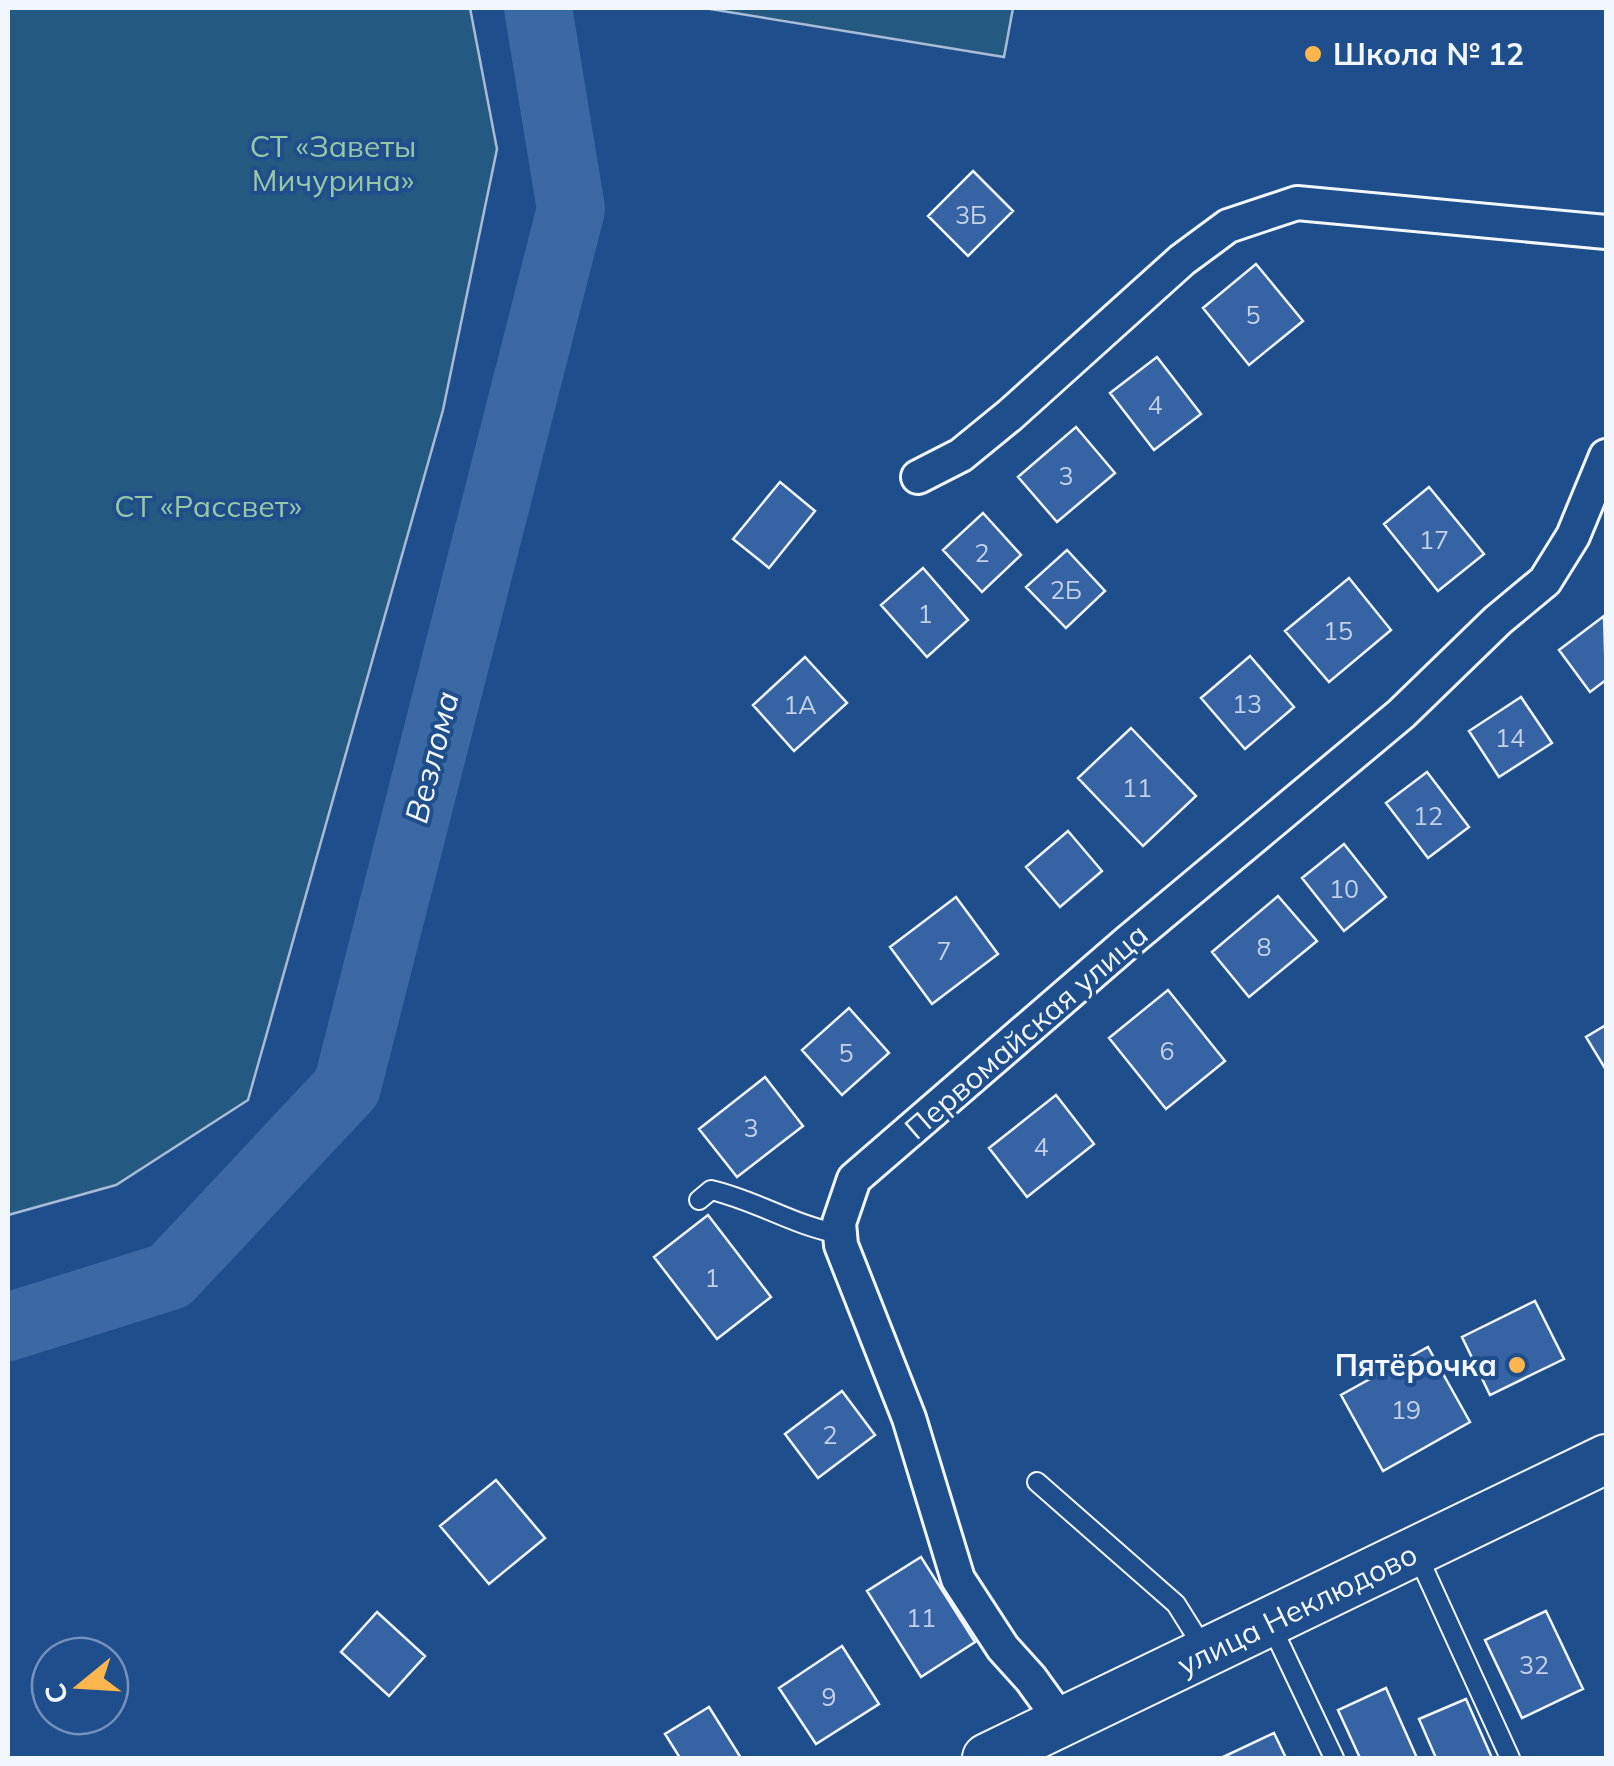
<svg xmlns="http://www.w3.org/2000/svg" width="1614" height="1766" viewBox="0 0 1614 1766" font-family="Mulish,sans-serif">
<rect width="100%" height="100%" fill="#1f4e8c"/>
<path fill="#245a82" stroke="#a8bbd7" stroke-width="2.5" d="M8,8H470L497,149L443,410L248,1100L116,1185L8,1215Z
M704,8H1013L1004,57Z"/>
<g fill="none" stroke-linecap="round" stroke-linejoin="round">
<path stroke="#3b69a3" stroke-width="68" d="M8,1327L170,1276L347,1087L571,209L538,8"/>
</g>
<path fill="#3563a3" stroke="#f2f6ff" stroke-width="2.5" d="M973,171L1013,211L968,256L928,216Z
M1256,264L1303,321L1249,365L1203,308Z
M1157,357L1201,414L1154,450L1110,393Z
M1076,427L1115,473L1057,522L1018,477Z
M780,482L815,511L769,568L733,539Z
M1429,487L1484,554L1438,591L1384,524Z
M983,513L1021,555L982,592L943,550Z
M1067,550L1105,591L1066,628L1026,587Z
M923,568L968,620L927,657L881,605Z
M1349,578L1391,630L1329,682L1285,631Z
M1604,616L1606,680L1590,692L1559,650Z
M1250,656L1294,707L1245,749L1201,698Z
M805,657L847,703L794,751L753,705Z
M1521,697L1552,743L1499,777L1469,731Z
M1131,728L1196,796L1143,846L1078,778Z
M1427,772L1469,827L1428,858L1386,803Z
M1068,831L1102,871L1060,907L1026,867Z
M1344,844L1386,897L1344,931L1302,878Z
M1278,896L1317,941L1249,997L1212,952Z
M956,897L998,954L932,1004L890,947Z
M1168,990L1225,1061L1166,1109L1109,1038Z
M849,1008L889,1053L842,1095L802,1050Z
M1606,1025V1070L1586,1037Z
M765,1077L803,1126L737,1177L699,1129Z
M1056,1095L1094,1144L1027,1197L989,1148Z
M708,1215L771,1297L717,1339L654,1257Z
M1535,1301L1564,1359L1490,1395L1462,1337Z
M1428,1347L1470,1422L1383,1471L1341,1395Z
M842,1391L875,1435L818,1478L785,1434Z
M496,1480L545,1538L489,1584L440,1526Z
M921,1557L975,1642L921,1677L867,1591Z
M1546,1611L1583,1689L1522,1718L1485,1640Z
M377,1612L425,1656L389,1696L341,1652Z
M842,1646L879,1704L816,1744L779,1688Z
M1386,1688L1417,1758H1360L1338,1710Z
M1466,1699L1492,1758H1436L1419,1719Z
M709,1707L741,1758H680L665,1734Z
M1274,1733L1286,1758H1221Z"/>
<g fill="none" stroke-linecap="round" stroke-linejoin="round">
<defs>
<path id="lane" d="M699,1200L711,1190C758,1201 792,1225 840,1234
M1037,1482L1176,1604L1206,1652
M1417,1554L1510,1758
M1270,1623L1334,1758"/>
<path id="street" d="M918,477L961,455L1010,415L1182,260L1228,226L1297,203L1606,232
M1062,1722L1031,1679L1003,1648L958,1579L909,1418L841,1245L839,1223L854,1179L1129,941L1401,714L1498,620L1545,581L1573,536L1606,456"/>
<path id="secondary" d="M987,1758L1606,1459"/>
</defs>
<use href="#lane" stroke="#f2f6ff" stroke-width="22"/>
<use href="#street" stroke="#f2f6ff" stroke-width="38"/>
<use href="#secondary" stroke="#f2f6ff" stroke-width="52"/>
<use href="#lane" stroke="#1f4e8c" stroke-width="18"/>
<use href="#street" stroke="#1f4e8c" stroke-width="32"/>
<use href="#secondary" stroke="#1f4e8c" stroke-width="48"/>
</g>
<g fill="#ffb74d" stroke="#1f4e8c" stroke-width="4">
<circle cx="1313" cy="54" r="10"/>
<circle cx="1517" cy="1365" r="10"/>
</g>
<g text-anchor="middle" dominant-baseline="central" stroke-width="8" stroke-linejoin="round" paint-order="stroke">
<g font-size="25" fill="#c3d1e8">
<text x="971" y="214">3Б</text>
<text x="1253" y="314">5</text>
<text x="1155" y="404">4</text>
<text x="1066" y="475">3</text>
<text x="1434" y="539">17</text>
<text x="982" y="552">2</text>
<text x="1066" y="589">2Б</text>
<text x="925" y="613">1</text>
<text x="1338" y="630">15</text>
<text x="1247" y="703">13</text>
<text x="800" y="704">1А</text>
<text x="1510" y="737">14</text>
<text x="1137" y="787">11</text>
<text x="1428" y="815">12</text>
<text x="1344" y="888">10</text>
<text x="1264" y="946">8</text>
<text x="944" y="950">7</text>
<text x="1167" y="1050">6</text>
<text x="846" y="1052">5</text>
<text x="751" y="1127">3</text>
<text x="1041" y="1146">4</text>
<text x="712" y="1277">1</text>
<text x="1406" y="1409">19</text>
<text x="830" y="1434">2</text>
<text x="921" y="1617">11</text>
<text x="1534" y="1664">32</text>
<text x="829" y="1696">9</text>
</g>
<g font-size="30" font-weight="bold" fill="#f2f6ff" stroke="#1f4e8c" text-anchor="start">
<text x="1333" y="54">Школа № 12</text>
<text x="1497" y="1365" text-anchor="end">Пятёрочка</text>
</g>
<g font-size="30" fill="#97c8a6" stroke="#1f4e8c">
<text x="333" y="146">СТ «Заветы<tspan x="333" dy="34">Мичурина»</tspan></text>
<text x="208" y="506">СТ «Рассвет»</text>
</g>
<g font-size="30" fill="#f2f6ff" stroke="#1f4e8c">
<text transform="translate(1026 1031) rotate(-41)">Первомайская улица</text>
<text transform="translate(1297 1609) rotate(-26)">улица Неклюдово</text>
</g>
<g font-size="32" font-style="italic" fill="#f2f6ff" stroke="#1f4e8c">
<text transform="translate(431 757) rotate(-76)">Везлома</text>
</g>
</g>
<rect width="1614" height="1766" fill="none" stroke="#f2f6ff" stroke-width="20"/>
<g transform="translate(80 1686) rotate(252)"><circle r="48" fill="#1f4e8c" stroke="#7391ba" stroke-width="2.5"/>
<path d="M0-8L18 38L0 25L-18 38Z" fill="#ffb74d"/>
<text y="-15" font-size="28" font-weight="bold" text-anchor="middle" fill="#f2f6ff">С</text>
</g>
</svg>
